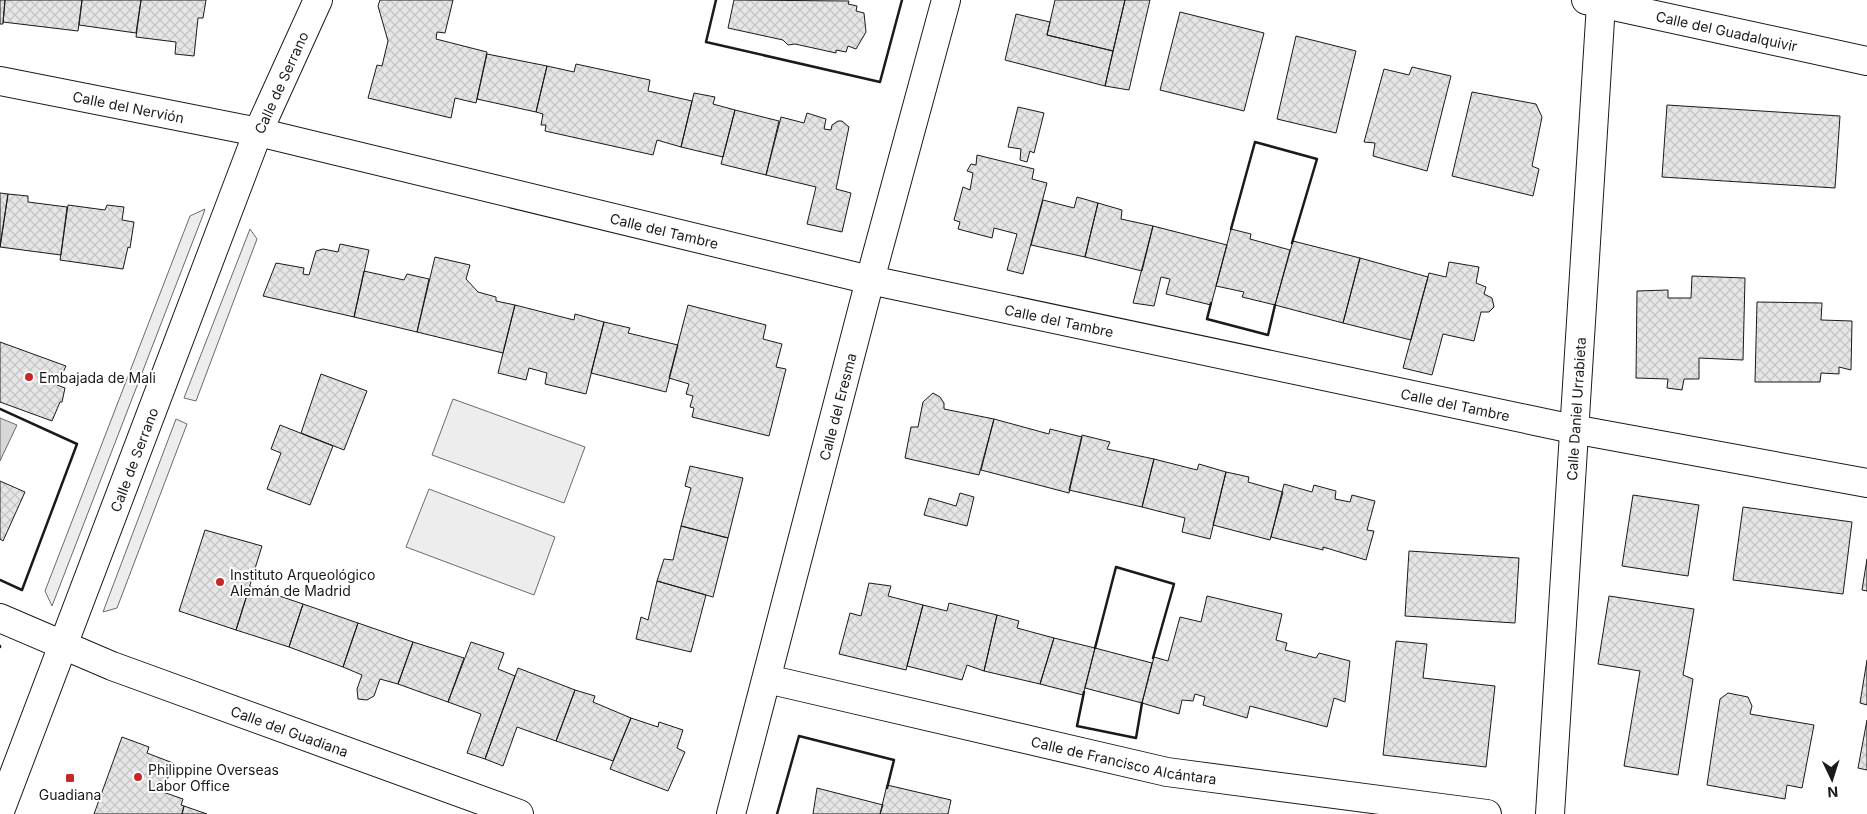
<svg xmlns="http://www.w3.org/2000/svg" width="1867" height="814" viewBox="0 0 1867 814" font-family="Inter,sans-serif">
<defs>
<pattern id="building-cross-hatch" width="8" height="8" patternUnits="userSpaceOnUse" patternTransform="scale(1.25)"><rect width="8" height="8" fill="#e6e6e6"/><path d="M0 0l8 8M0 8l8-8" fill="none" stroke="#c5c5c5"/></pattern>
</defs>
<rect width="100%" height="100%" fill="#fff"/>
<path fill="#ededed" stroke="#6a6a6a" d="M205,209L203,215L52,606L45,591L190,216Z
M250,229L257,239L196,401L184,398Z
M453,399L585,447L564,503L432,455Z
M176,419L187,424L117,608L103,612Z
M429,489L555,537L534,595L406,547Z"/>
<path fill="#d7d7d7" stroke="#6a6a6a" d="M0,418L17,425L0,461Z"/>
<path fill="url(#building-cross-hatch)" stroke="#1a1a1a" d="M0,0H5L3,24H0Z
M5,0H82L78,31L3,22Z
M82,0H141L136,33L79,25Z
M141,0H206L203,18H198L194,56L175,54L176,42L136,37Z
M380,0H453L445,33L437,32L436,39L487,52L476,103L455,98L451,118L368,98L377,65L382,66L388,41L378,6Z
M734,0L849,1L848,4L857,6L856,11L864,13L866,32L856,49L848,46L846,52L836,50V53L795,44L788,45L783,40L728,28Z
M1055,0H1125L1113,51L1047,35Z
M1125,0H1150L1129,90L1105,86Z
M1180,12L1264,33L1244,111L1160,90Z
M1016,14L1050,22L1047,35L1113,51L1105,86L1005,60Z
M1296,36L1356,51L1336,133L1277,119Z
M487,54L547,66L536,112L477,99Z
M576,64L650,80L648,91L692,101L681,147L657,140L653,155L545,131L546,125H541L543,114L536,112L547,66L574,72Z
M1412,67L1451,76L1427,171L1373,156L1375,143L1364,142L1384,69L1409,75Z
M1472,92L1536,104L1542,117L1532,166L1539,169L1533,196L1452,176Z
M694,93L715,97L713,104L735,110L723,157L681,147Z
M1667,105L1840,116L1835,188L1662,177Z
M1018,107L1044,113L1034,153L1030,151L1027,162L1020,160L1021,149L1008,147Z
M735,110L779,121L766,175L721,164Z
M807,113L826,119L824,129L831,130L832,125L838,121H842L849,127L836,189L851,193L842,232L807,224L816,187L766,175L781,117L804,123Z
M977,155L1034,169L1032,179L1047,183L1023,274L1007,270L1017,234L994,228L992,238L958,229L960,222L954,220L963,187L970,190L973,173L967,171L971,164L976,165Z
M0,193L8,194L0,247Z
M8,194L28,196V202L67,207L61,255L0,247Z
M1077,197L1098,203L1085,257L1031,245L1043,200L1074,208Z
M1098,203L1122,210L1121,219L1153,226L1142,271L1085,257Z
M68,205L105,210L107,205L124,207L122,220L134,222L130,248L128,247L123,269L60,260Z
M1153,226L1227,245L1211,305L1166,294L1170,279L1161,277L1154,306L1133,303Z
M1231,229L1251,234L1250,239L1290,250L1275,305L1242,297L1244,292L1216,286Z
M1293,241L1360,258L1343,323L1275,305Z
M340,244L369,250L354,317L263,296L276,263L304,268L303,274L309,275L316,251L323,249L338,252Z
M435,257L470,265L466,279L478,292L496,297V301L515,305L503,353L417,332Z
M1360,258L1428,277L1411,340L1343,323Z
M1449,262L1479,267L1476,283L1486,287L1484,294L1492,298L1494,307L1489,312H1481L1474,341L1443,334L1432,375L1403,368L1429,273L1446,277Z
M364,271L404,280L407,274L429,279L417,332L354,317Z
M1692,276L1745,278L1743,360L1699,358V379H1684L1682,390L1667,388L1668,379L1636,378L1637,291L1668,290V298H1691Z
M1757,302L1822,303L1821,320L1852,321L1851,370L1839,367V374L1821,373L1820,382H1755Z
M515,305L574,320L575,314L604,322L586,394L545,384L547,373L529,368L526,380L498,373Z
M688,305L766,325L763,339L782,344L776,367L786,369L769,436L692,417L694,408L690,407L693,396L686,394L689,384L669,378Z
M604,322L630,328L628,333L678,345L666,392L591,373Z
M0,342L66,366L57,385L65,388L62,402H60L52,421L0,402Z
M321,374L367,391L344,450L301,433Z
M933,393L940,397L944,403V409L994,419L979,475L905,458L911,427H918L923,402Z
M994,419L1049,434L1050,429L1082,437L1069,493L981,470Z
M280,425L333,446L310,505L267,489L281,453L271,449Z
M1082,435L1110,442L1107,449L1154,459L1142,507L1069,490Z
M1154,459L1197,470L1199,464L1226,472L1210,539L1182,532L1185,518L1142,507Z
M690,466L743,478L728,538L681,526L691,488L685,486Z
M1226,472L1249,477L1248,482L1283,492L1270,540L1213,525Z
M0,481L25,492L3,541L0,539Z
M1284,484L1312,492L1314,485L1336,491L1335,499L1350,502L1352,495L1375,501L1367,530L1374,531L1366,560L1323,547V550L1271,537Z
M960,493L974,497L967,526L924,515L929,498L956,506Z
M1633,495L1699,505L1688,576L1622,566Z
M1743,507L1852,522L1843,594L1733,580Z
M681,526L728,538L713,597L657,581L664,559L673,560Z
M205,530L262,546L236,630L179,611Z
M1409,551L1519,558L1515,623L1405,616Z
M1867,559V591L1862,590Z
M657,581L706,595L691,652L636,639L641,617L648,620Z
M869,583L891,586L888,596L923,605L906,670L839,654L850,613L861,616Z
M250,586L303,604L289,647L236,630Z
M1207,596L1282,614L1276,640L1287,643L1285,650L1316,658L1319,653L1350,661L1345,702L1334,698L1327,727L1250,706L1247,718L1203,705L1205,697L1195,694L1193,701L1182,700L1179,714L1142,703L1154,657L1168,661L1180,617L1201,622Z
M1609,596L1694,609L1683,675L1693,679L1678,775L1624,766L1640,671L1598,664Z
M949,603L997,615L984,671L967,665L962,680L907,666L923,605L947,611Z
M303,604L358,623L343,667L289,647Z
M997,615L1019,621L1017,628L1054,638L1040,684L984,671Z
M358,623L413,642L398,684L380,679L374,696L367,700L358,699L357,689L362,675L343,667Z
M1054,638L1095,648L1083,695L1040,684Z
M1396,641L1427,644L1423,678L1495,686L1486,767L1383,755Z
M413,642L464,658L448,702L398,684Z
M471,642L504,653L498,669L515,676L485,759L467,753L481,714L448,702Z
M1095,648L1152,663L1142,703L1085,688Z
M1867,660V705L1860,703Z
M518,668L575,690L556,741L517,727L503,766L485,759Z
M575,690L595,696L593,702L631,718L613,761L556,741Z
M1728,693L1748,697L1752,706L1750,714L1814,725L1802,788L1787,785L1785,799L1707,785L1720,699Z
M631,718L658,727L659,722L683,730L677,748L685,752L668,791L610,769Z
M1867,720V770L1858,768Z
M122,737L149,747L147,753L173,763L163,792L183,799L181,805L184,806L182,814H94Z
M887,785L951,800L948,814H880Z
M817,788L883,805L880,814H813Z
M184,806L207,814H182Z"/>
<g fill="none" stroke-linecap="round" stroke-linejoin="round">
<defs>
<g id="minor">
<path id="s1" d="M1586,0L1867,61"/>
<path id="s2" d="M0,81L258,132L870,280L1573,429L1867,483"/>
<path id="s3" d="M0,618L112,666L519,814"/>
<path id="s4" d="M767,679L1167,772L1487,814"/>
<path id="s5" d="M731,814L870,280L946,0"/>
<path id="s6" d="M1550,814L1601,4"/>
</g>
<g id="tertiary">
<path id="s7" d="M0,811L258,132L318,0"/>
</g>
</defs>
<use href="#minor" stroke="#1a1a1a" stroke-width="30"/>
<use href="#tertiary" stroke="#1a1a1a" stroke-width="30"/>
<use href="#minor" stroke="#fff" stroke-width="28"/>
<use href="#tertiary" stroke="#fff" stroke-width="28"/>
<path stroke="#1a1a1a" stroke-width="2.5" d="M716,0L706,42L880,82L902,0
M1231,229L1255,142L1317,159L1292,243
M1211,303L1207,319L1268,335L1275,305
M0,409L77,444L22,590L0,580
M0,646V647
M1095,648L1116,567L1174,584L1153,658
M1084,692L1077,726L1136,738L1142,703
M777,814L799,736L894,760L887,788"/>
</g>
<g fill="#c62828" stroke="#fff" stroke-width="2">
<circle cx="29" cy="377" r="5"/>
<circle cx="220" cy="582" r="5"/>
<circle cx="138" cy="777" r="5"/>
<rect x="65" y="773" width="10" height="10" rx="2.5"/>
</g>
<g text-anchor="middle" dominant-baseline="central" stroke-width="4" stroke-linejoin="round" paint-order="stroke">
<g font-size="14" fill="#1a1a1a" stroke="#fff">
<text stroke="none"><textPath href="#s1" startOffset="144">Calle del Guadalquivir</textPath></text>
<text stroke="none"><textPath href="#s7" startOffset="781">Calle de Serrano</textPath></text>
<text stroke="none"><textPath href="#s2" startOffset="131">Calle del Nervión</textPath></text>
<text stroke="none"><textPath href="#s2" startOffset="681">Calle del Tambre</textPath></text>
<text stroke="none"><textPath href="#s2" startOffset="1086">Calle del Tambre</textPath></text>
<text stroke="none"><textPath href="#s2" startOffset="1491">Calle del Tambre</textPath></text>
<text stroke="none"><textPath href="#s5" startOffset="421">Calle del Eresma</textPath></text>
<text stroke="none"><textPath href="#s6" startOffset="406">Calle Daniel Urrabieta</textPath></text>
<text stroke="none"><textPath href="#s7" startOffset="376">Calle de Serrano</textPath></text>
<text stroke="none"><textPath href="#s3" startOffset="311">Calle del Guadiana</textPath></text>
<text stroke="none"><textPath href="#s4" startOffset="366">Calle de Francisco Alcántara</textPath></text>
</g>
<g font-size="14" fill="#1a1a1a" stroke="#fff" text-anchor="start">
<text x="39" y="377">Embajada de Mali</text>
<text x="230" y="574">Instituto Arqueológico<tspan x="230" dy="16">Alemán de Madrid</tspan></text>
<text x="148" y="769">Philippine Overseas<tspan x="148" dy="16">Labor Office</tspan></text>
<text x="70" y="794" text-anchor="middle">Guadiana</text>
</g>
</g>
<g transform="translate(1832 779) rotate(176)" stroke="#ffffff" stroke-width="4" paint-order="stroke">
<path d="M0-4L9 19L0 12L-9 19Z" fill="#1a1a1a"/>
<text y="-8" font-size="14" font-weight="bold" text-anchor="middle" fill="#1a1a1a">N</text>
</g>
</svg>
